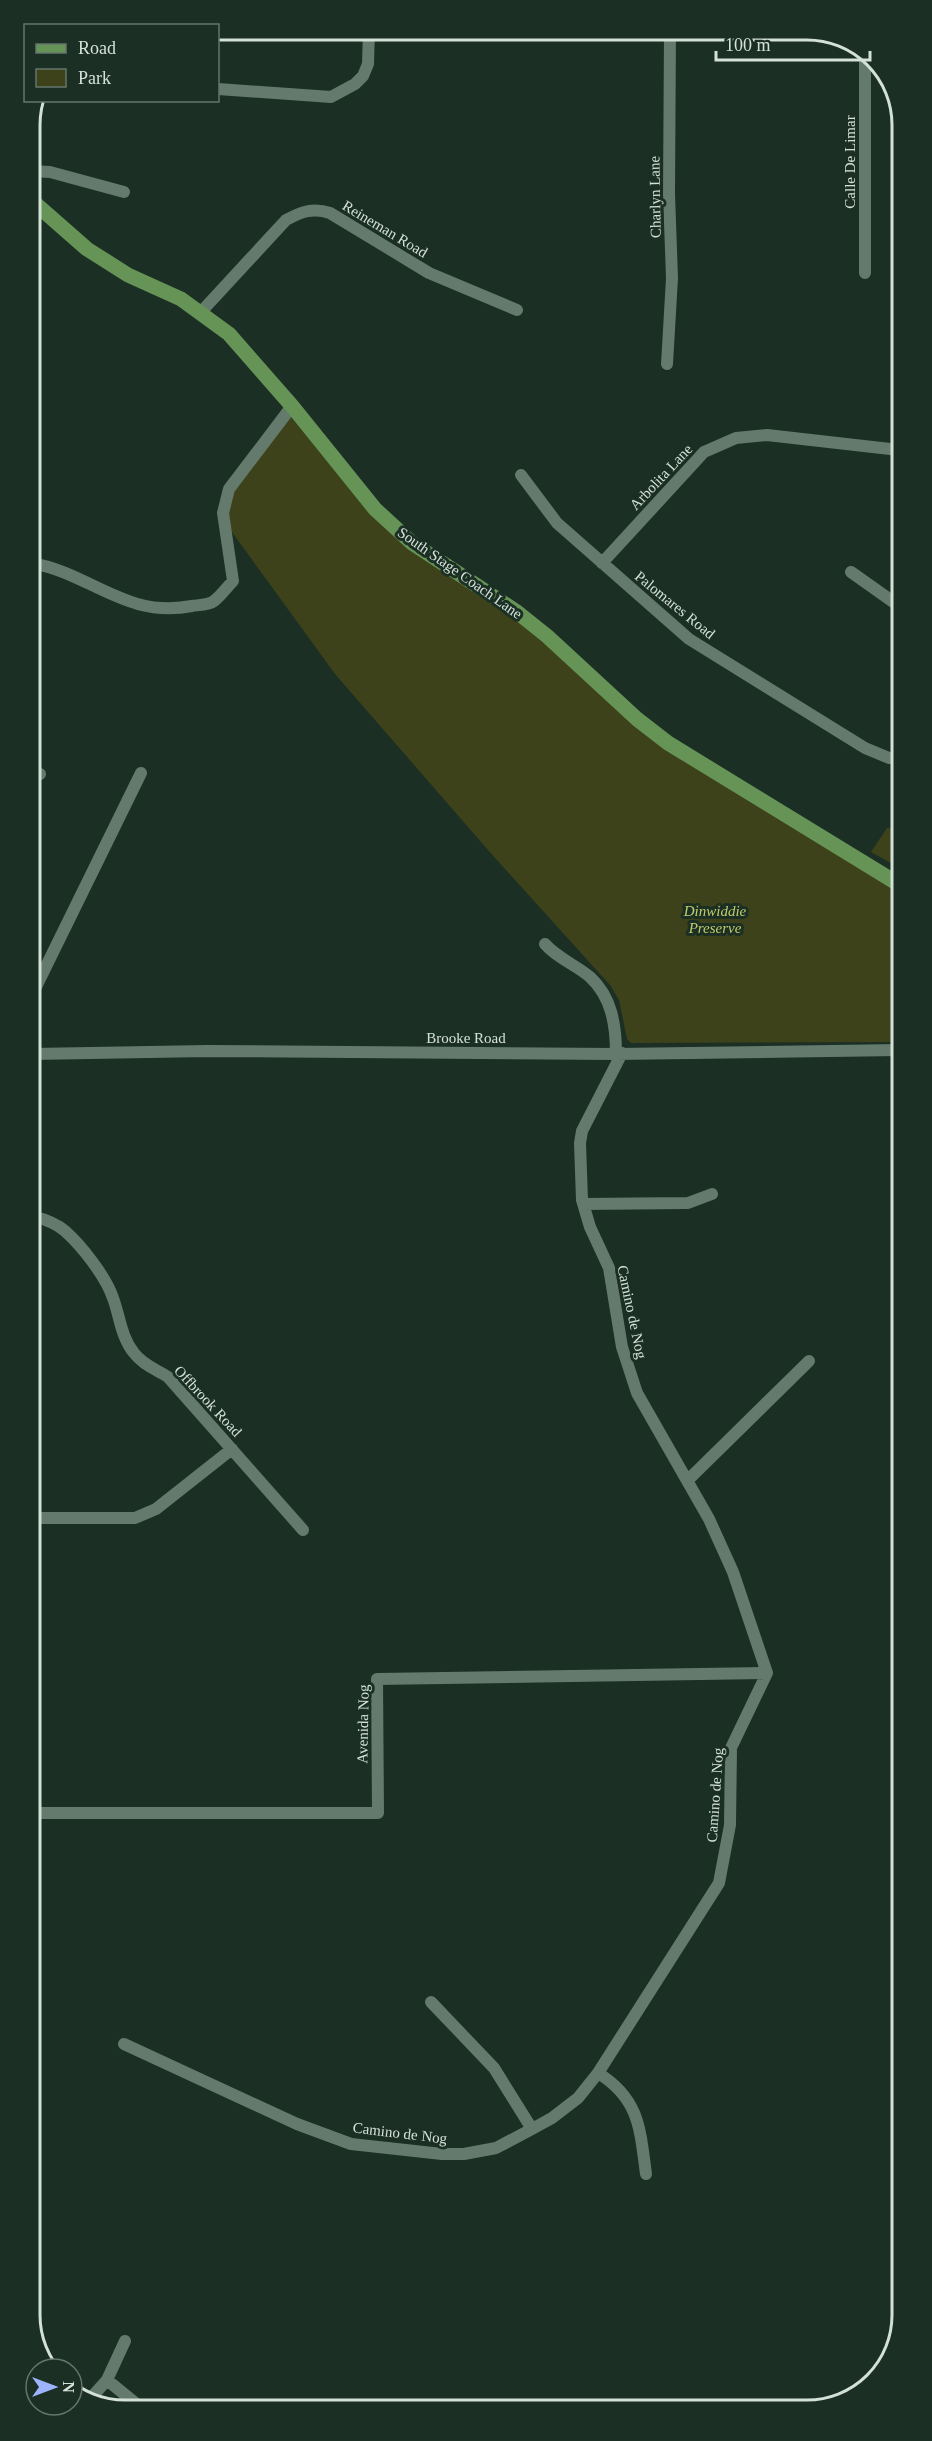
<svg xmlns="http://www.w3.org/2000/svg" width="932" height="2441" viewBox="0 0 932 2441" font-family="'Times New Roman',serif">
<rect width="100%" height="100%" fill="#1b2f24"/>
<path fill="#3e421a" d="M291,417L367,510L545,642L674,751L900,889V1042L631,1043L627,1039L619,1000L610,985L495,858L335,674L229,528V500L261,445Z
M900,826V868L871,852L887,828Z"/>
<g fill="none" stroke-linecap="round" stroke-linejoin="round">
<path stroke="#637a6c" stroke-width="12" d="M865,52V273
M218,89L331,97L355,84L363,76L368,64L369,30
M30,171L50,172L124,192
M201,312L286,220C301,212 313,207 330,213L429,273L517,310
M667,364L672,278L669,194L670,30
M521,475L557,523L689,639L865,748L889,758L900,759
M31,563C91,573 125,619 192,606C198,605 209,605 214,601C221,596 227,587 233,581L223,513L229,489L292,406
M602,563L704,452L736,438L767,435L899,450
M851,572L899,606
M31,773L40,774
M545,944C557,958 576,965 590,977C612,997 616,1026 616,1054
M31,997L141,773
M32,1054L207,1051L616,1054L900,1050
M583,1204L688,1203L712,1194
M32,1216C44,1219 56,1223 65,1231C82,1246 106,1277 113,1298C120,1317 121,1337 134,1353C143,1365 156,1369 168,1377L303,1530
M688,1480L809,1361
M32,1518H135L156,1509L232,1449
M33,1813H378L377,1679L767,1673
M431,2002L494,2068L532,2129
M124,2044L297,2124L351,2144L442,2154H464L496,2148L532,2129L552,2118L578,2098L598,2073L719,1883L730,1825L731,1748L767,1673L733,1572L709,1519L637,1393L622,1347L609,1268L590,1227L582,1200L580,1143L582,1131L622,1053
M598,2073C640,2099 640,2130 646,2174
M107,2380L145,2411
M90,2399L107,2380L125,2341"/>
<path stroke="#659456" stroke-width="15" d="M30,199L87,249L128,275L181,299L229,334L292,406L375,509L412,543L517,612L547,636L637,719L668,743L900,885"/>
</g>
<g text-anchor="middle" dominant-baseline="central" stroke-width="6" stroke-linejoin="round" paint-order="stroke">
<g font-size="15" fill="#d4e1d9" stroke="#1b2f24">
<text transform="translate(850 162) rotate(-90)">Calle De Limar</text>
<text transform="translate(655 197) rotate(-91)">Charlyn Lane</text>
<text transform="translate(385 229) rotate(31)">Reineman Road</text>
<text transform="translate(661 477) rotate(-47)">Arbolita Lane</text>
<text transform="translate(460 573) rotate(35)">South Stage Coach Lane</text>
<text transform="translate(675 605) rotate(39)">Palomares Road</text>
<text x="466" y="1038">Brooke Road</text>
<text transform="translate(632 1312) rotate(78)">Camino de Nog</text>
<text transform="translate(208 1401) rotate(47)">Offbrook Road</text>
<text transform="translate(363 1724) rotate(-89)">Avenida Nog</text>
<text transform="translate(715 1795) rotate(-86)">Camino de Nog</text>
<text transform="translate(400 2133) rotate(7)">Camino de Nog</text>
</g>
<g font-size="15" font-style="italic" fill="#c1cc6b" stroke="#1b2f24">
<text x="715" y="911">Dinwiddie<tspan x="715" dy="17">Preserve</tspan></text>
</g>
</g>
<path d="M0 0H932V2441H0ZM125 40H807A85 85 0 0 1 892 125V2315A85 85 0 0 1 807 2400H125A85 85 0 0 1 40 2315V125A85 85 0 0 1 125 40Z" fill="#1b2f24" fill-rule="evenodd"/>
<path fill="none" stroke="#d4e1d9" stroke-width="3" d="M125 40H807A85 85 0 0 1 892 125V2315A85 85 0 0 1 807 2400H125A85 85 0 0 1 40 2315V125A85 85 0 0 1 125 40Z"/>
<rect x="24" y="24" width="195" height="78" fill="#1b2f24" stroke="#65766c" stroke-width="1.5"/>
<rect x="36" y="44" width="30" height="9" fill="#659456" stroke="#65766c" stroke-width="1.5"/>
<text x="78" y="54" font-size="18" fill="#d4e1d9">Road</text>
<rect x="36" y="69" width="30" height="18" fill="#3e421a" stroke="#65766c" stroke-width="1.5"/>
<text x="78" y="84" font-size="18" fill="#d4e1d9">Park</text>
<g transform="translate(54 2387) rotate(90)"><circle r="28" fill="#1b2f24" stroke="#65766c" stroke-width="1.5"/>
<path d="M0-4.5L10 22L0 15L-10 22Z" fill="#9db4fd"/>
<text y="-9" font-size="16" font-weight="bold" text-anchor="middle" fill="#d4e1d9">N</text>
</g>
<path d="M716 51v9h154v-9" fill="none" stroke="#d4e1d9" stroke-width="3"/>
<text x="725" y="51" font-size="18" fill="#d4e1d9" stroke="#1b2f24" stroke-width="4.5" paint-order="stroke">100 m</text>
</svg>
